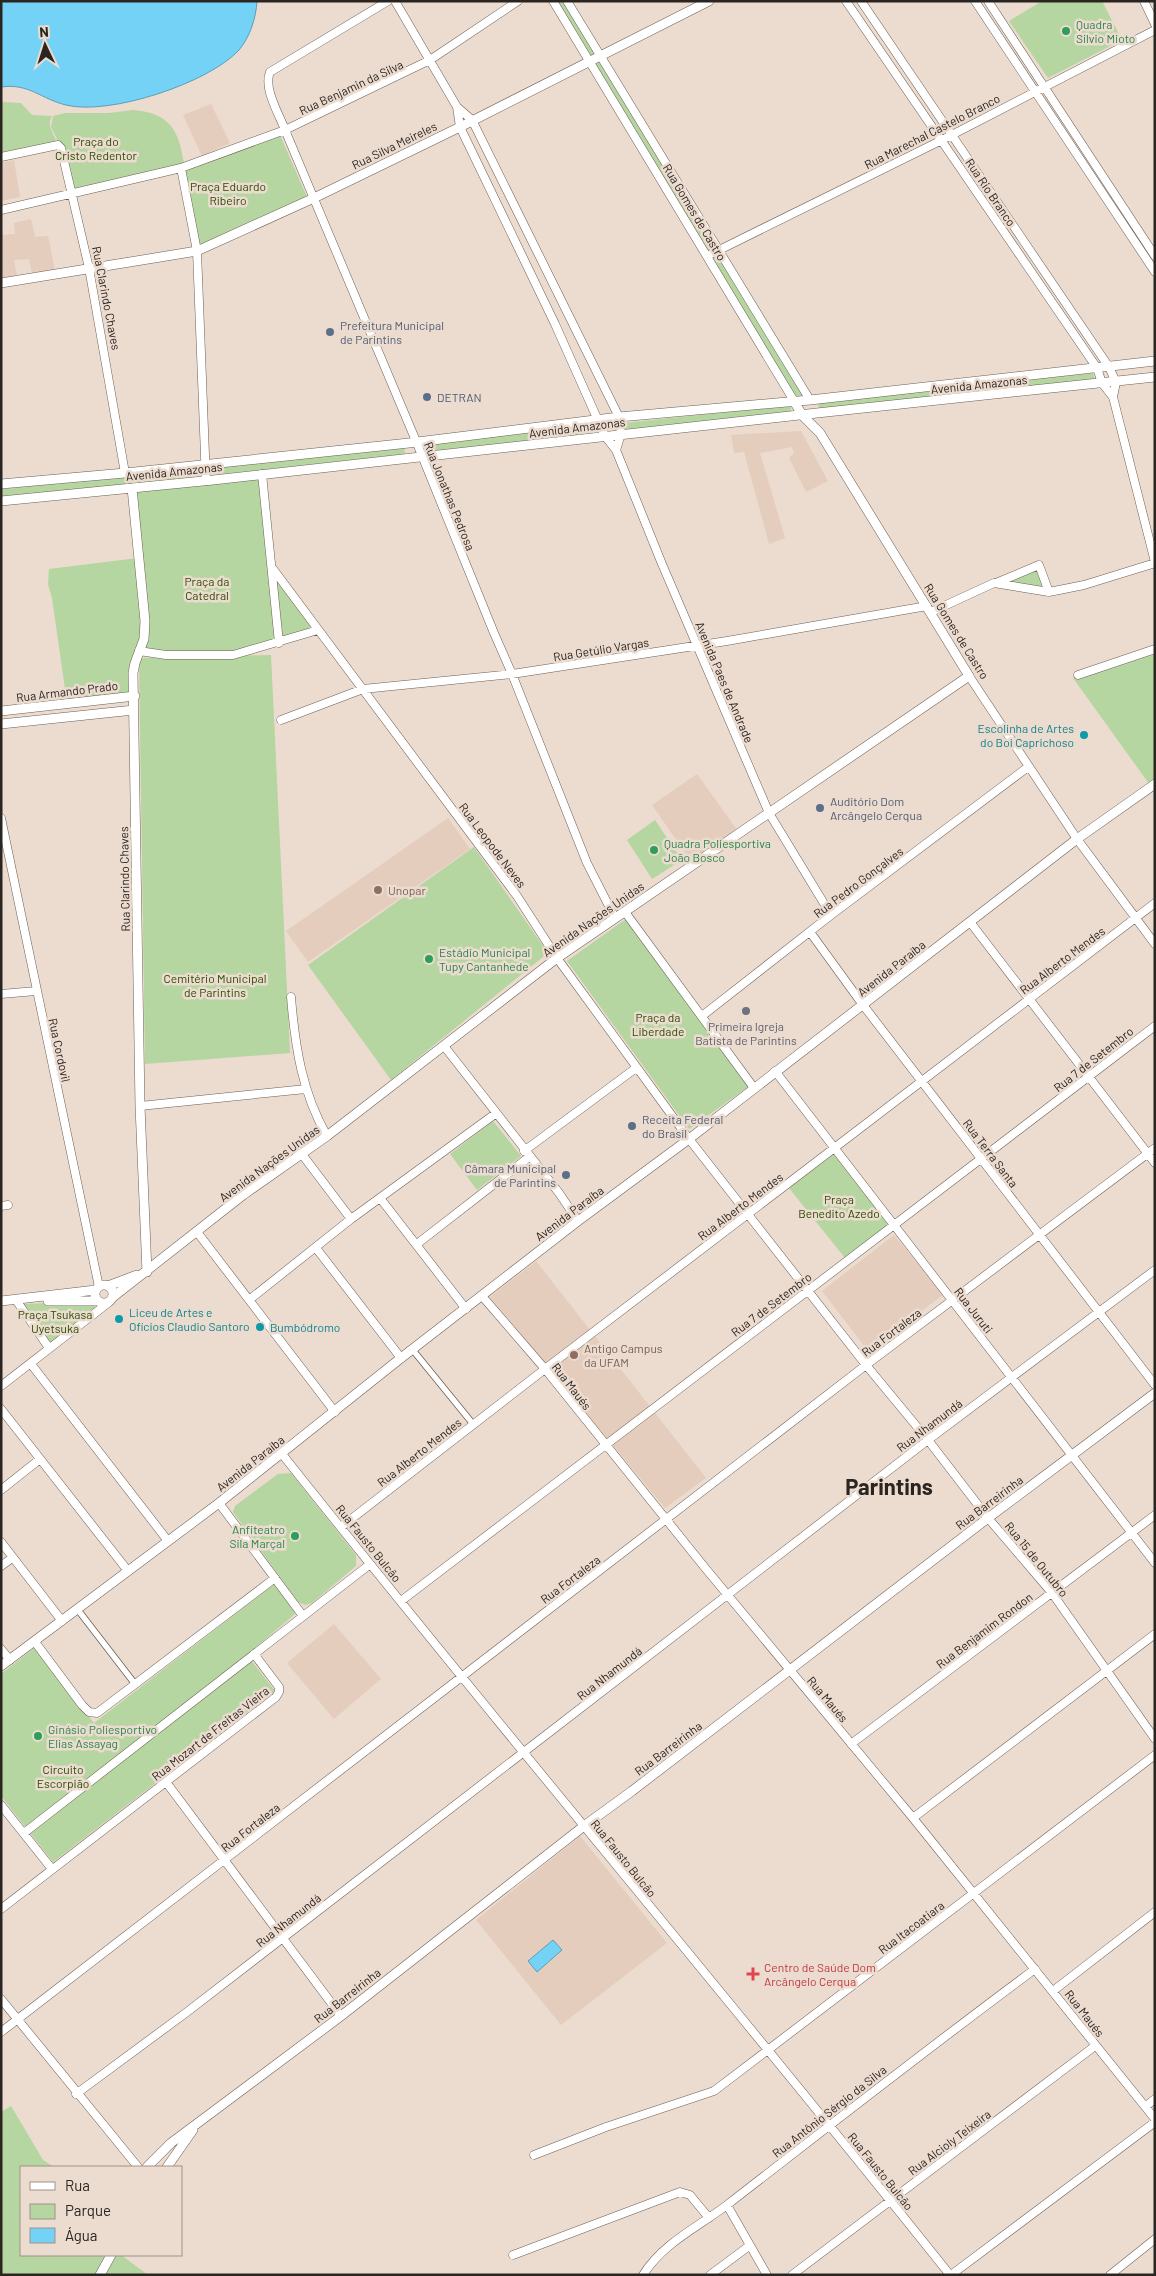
<svg xmlns="http://www.w3.org/2000/svg" width="1156" height="2276" viewBox="0 0 1156 2276" font-family="Barlow,sans-serif">
<rect width="100%" height="100%" fill="#ecdbcf"/>
<path fill="#e4cdbd" d="M211,104L230,143L202,156L183,115Z
M14,160L20,197L1,201V163Z
M31,219L35,237L48,236L55,270L32,273L29,259L14,260L17,276L1,279V227L3,235L15,234L14,223Z
M801,431L828,481L806,492L789,458L794,453L792,447L760,453L785,538L769,544L744,452L734,453L731,435Z
M697,774L738,831L693,864L652,805Z
M448,818L470,849L308,962L286,931Z
M894,1235L943,1295L868,1351L822,1291Z
M536,1261L706,1478L665,1508L490,1297Z
M334,1624L381,1679L334,1719L287,1663Z
M580,1836L667,1943L561,2025L476,1920Z"/>
<path fill="#b5d5a1" d="M553,1H566L809,399L795,400Z
M1042,1H1102L1122,40L1048,78L1009,21Z
M1,102L21,103L32,115L52,116C46,126 54,133 57,143L1,156Z
M133,110C169,113 179,129 184,164L72,189L56,137L51,127L53,116L65,113H109Z
M280,135L307,197L200,245L185,170Z
M1093,373L1095,380L819,409L818,401Z
M791,405V412L625,430L624,423Z
M596,426V434L432,451L430,443Z
M404,447L405,454L212,475V467Z
M193,469L194,477L1,497V489Z
M262,474L270,570L317,629L232,654L139,650L134,694L67,703L52,598L48,584L49,569L138,558L131,488Z
M1038,565L1047,590C1031,587 1016,582 1001,581Z
M1155,649V782L1150,785L1073,678Z
M271,655L290,1053L145,1064L139,658Z
M655,820L682,860L652,879L627,840Z
M474,847L548,953L391,1080L308,965Z
M626,919L748,1087L689,1129L567,961Z
M493,1121L521,1156L477,1190L450,1154Z
M834,1154L889,1225L845,1258L789,1188Z
M90,1302L94,1304L96,1310L51,1345L21,1304Z
M291,1473L356,1555V1566L312,1603L305,1605L298,1602L233,1512L235,1506L278,1474Z
M274,1584L296,1613L247,1655L275,1691L53,1862L1,1796V1674L34,1648L94,1723Z
M11,2106L43,2160L54,2167H21V2255H121L148,2275H1V2112Z"/>
<path fill="#73d2f6" stroke="#5d9eb6" d="M1,1H257C256,18 250,37 239,50C209,83 109,116 66,105C41,99 29,83 1,87Z
M553,1940L562,1950L537,1972L528,1961Z"/>
<g fill="none" stroke-linecap="round" stroke-linejoin="round">
<defs>
<path id="pedestrian" d="M412,1349L473,1424
M78,1610L135,1684"/>
<path id="minor" d="M388,1L270,72C263,88 279,114 285,130L416,441L494,633L512,674L587,863L615,918
M395,1L457,107L472,120L619,417L621,434L616,450
M553,1L794,401
M567,1L810,400
M846,1L1097,368L1102,383L1113,397L1155,562
M861,1L1109,367L1116,382L1113,397
M975,1L1155,272
M988,1L1155,256
M1144,1L1155,24
M457,107L460,127L555,324L605,436L616,450L662,564L769,813L831,915
M1,157L58,145L61,148L89,268L125,473
M181,168L197,251L206,481
M1,210L181,168L285,130L430,60L518,1
M707,256L942,140L1155,30
M262,474L279,643
M273,569L517,896L557,958L689,1139L866,1365L928,1440L988,1518L1052,1593L1155,1739
M996,583L1039,565L1049,592
M931,612L994,583L1049,592L1084,585L1155,563
M139,651L166,655H233L318,630
M1078,675L1155,649
M969,676L1077,839L1155,944
M281,720L363,689L512,674L727,641L927,606
M1,818L99,1287
M625,912L754,1088
M970,922L1155,1163
M810,932L863,1005L1155,1385
M1,994L36,991
M291,997C295,1046 302,1093 327,1136
M702,1016L831,915L1028,767
M444,1046L559,1193L578,1221
M775,1071L1155,1563
M140,1106L306,1089
M524,1151L636,1068
M301,1153L351,1219
M380,1198L466,1309
M1,1206L8,1205
M197,1232L335,1412
M417,1244L529,1157
M316,1248L401,1358
M482,1296L545,1369L706,1569L913,1818L1155,2119
M16,1300L49,1348
M249,1300L351,1219L495,1114
M31,1364L168,1541
M1,1386L108,1303
M1,1409L128,1571
M282,1454C501,1730 730,1999 950,2275
M1,1490L40,1459
M219,1503L303,1616
M341,1527L545,1369L1155,903
M1,1542L62,1621
M1,1566L12,1558
M401,1601L1155,1026
M35,1642L82,1705L89,1712L97,1713L275,1578
M1,1649L10,1660
M851,1744L1155,1515
M166,1782L341,2016
M1,1805L52,1869
M913,1818L1155,1634
M24,1833L369,1565
M1,1909L276,1697L279,1692V1687L254,1654
M1053,1991L1155,1912
M1,1999L138,2167
M1,2032L866,1365L1155,1148
M76,2094L187,2012L928,1440L1155,1270
M1146,2106L1155,2099
M534,2155L606,2127L714,2091L1155,1755
M727,2205L767,2275
M513,2255L680,2192L690,2195L709,2218
M643,2275C663,2243 698,2227 727,2205C829,2126 931,2046 1035,1969
M710,2275L749,2246
M792,2275L1095,2046
M951,2275L1155,2122
M1110,2275L1155,2239"/>
<path id="tertiary" d="M1,283L197,251L314,198L460,127L709,1
M1,484L125,473L409,443L619,417L810,400L1155,361
M132,488L145,621L144,639L135,663L133,673L140,1106L147,1272
M1,501L213,480L817,413L1155,377
M1,711L135,696
M1,724L134,710
M95 1294a9 9 0 1 1 18 0a9 9 0 1 1-18 0Z
M108,1286L137,1275
M113,1297L243,1195L327,1136L557,958L969,676L820,433L802,415L794,401
M1,1301L96,1290
M48,1301H98
M1,1666L219,1503L401,1358L578,1221L689,1139L1077,839L1155,784
M147,2167L171,2143L341,2016L584,1826L632,1791L988,1518L1155,1393
M167,2167L193,2130
M100,2275L111,2255"/>
</defs>
<use href="#pedestrian" stroke="#6d5f54" stroke-width="7"/>
<use href="#minor" stroke="#6d5f54" stroke-width="9"/>
<use href="#tertiary" stroke="#6d5f54" stroke-width="10"/>
<use href="#pedestrian" stroke="#fff" stroke-width="5.5"/>
<use href="#minor" stroke="#fff" stroke-width="8"/>
<use href="#tertiary" stroke="#fff" stroke-width="9"/>
</g>
<g fill="#2e9e5b" stroke="#ecdbcf" stroke-width="2">
<circle cx="1066" cy="31" r="5"/>
<circle cx="654" cy="850" r="5"/>
<circle cx="429" cy="959" r="5"/>
<circle cx="295" cy="1536" r="5"/>
<circle cx="38" cy="1736" r="5"/>
</g>
<g fill="#5c6f8a" stroke="#ecdbcf" stroke-width="2">
<circle cx="330" cy="332" r="5"/>
<circle cx="427" cy="397" r="5"/>
<circle cx="820" cy="808" r="5"/>
<circle cx="632" cy="1126" r="5"/>
<circle cx="566" cy="1175" r="5"/>
</g>
<g fill="#0f9aa8" stroke="#ecdbcf" stroke-width="2">
<circle cx="1084" cy="735" r="5"/>
<circle cx="119" cy="1319" r="5"/>
<circle cx="260" cy="1327" r="5"/>
</g>
<g fill="#8d6e63" stroke="#ecdbcf" stroke-width="2">
<circle cx="378" cy="890" r="5"/>
<circle cx="574" cy="1355" r="5"/>
</g>
<circle fill="#6b7280" stroke="#ecdbcf" stroke-width="2" cx="746" cy="1011" r="5"/>
<path fill="#e0444e" stroke="#ecdbcf" stroke-width="2" d="M750.5 1966.5h5v5h5v5h-5v5h-5v-5h-5v-5h5z"/>
<g text-anchor="middle" dominant-baseline="central" stroke-width="5" stroke-linejoin="round" paint-order="stroke">
<g font-size="12" fill="#27864d" stroke="#ecdbcf" text-anchor="start">
<text x="1076" y="24">Quadra<tspan x="1076" dy="14">Silvio Mioto</tspan></text>
<text x="664" y="843">Quadra Poliesportiva<tspan x="664" dy="14">João Bosco</tspan></text>
<text x="439" y="952">Estádio Municipal<tspan x="439" dy="14">Tupy Cantanhede</tspan></text>
<text x="285" y="1529" text-anchor="end">Anfiteatro<tspan x="285" dy="14">Sila Marçal</tspan></text>
<text x="48" y="1729">Ginásio Poliesportivo<tspan x="48" dy="14">Elias Assayag</tspan></text>
</g>
<g font-size="12" fill="#2b2521" stroke="#ecdbcf">
<text transform="translate(351 87) rotate(-25)">Rua Benjamin da Silva</text>
<text transform="translate(932 131) rotate(-27)">Rua Marechal Castelo Branco</text>
<text transform="translate(394 145) rotate(-26)">Rua Silva Meireles</text>
<text transform="translate(991 192) rotate(56)">Rua Rio Branco</text>
<text transform="translate(695 212) rotate(59)">Rua Gomes de Castro</text>
<text transform="translate(107 298) rotate(79)">Rua Clarindo Chaves</text>
<text transform="translate(979 384) rotate(-6)">Avenida Amazonas</text>
<text transform="translate(577 427) rotate(-7)">Avenida Amazonas</text>
<text transform="translate(174 471) rotate(-6)">Avenida Amazonas</text>
<text transform="translate(450 496) rotate(68)">Rua Jonathas Pedrosa</text>
<text transform="translate(957 631) rotate(58)">Rua Gomes de Castro</text>
<text transform="translate(601 649) rotate(-9)">Rua Getúlio Vargas</text>
<text transform="translate(725 682) rotate(67)">Avenida Paes de Andrade</text>
<text transform="translate(67 691) rotate(-7)">Rua Armando Prado</text>
<text transform="translate(493 845) rotate(53)">Rua Leopode Neves</text>
<text transform="translate(124 879) rotate(-91)">Rua Clarindo Chaves</text>
<text transform="translate(858 882) rotate(-37)">Rua Pedro Gonçalves</text>
<text transform="translate(593 919) rotate(-35)">Avenida Nações Unidas</text>
<text transform="translate(1062 960) rotate(-37)">Rua Alberto Mendes</text>
<text transform="translate(891 968) rotate(-38)">Avenida Paraíba</text>
<text transform="translate(60 1050) rotate(78)">Rua Cordovil</text>
<text transform="translate(1093 1059) rotate(-38)">Rua 7 de Setembro</text>
<text transform="translate(991 1153) rotate(53)">Rua Terra Santa</text>
<text transform="translate(269 1163) rotate(-36)">Avenida Nações Unidas</text>
<text transform="translate(740 1206) rotate(-37)">Rua Alberto Mendes</text>
<text transform="translate(569 1213) rotate(-37)">Avenida Paraíba</text>
<text transform="translate(771 1304) rotate(-37)">Rua 7 de Setembro</text>
<text transform="translate(974 1310) rotate(52)">Rua Juruti</text>
<text transform="translate(891 1332) rotate(-37)">Rua Fortaleza</text>
<text transform="translate(572 1386) rotate(52)">Rua Maués</text>
<text transform="translate(929 1425) rotate(-37)">Rua Nhamundá</text>
<text transform="translate(419 1452) rotate(-38)">Rua Alberto Mendes</text>
<text transform="translate(250 1463) rotate(-38)">Avenida Paraíba</text>
<text transform="translate(989 1502) rotate(-37)">Rua Barreirinha</text>
<text transform="translate(369 1543) rotate(51)">Rua Fausto Bulcão</text>
<text transform="translate(1037 1559) rotate(51)">Rua 15 de Outubro</text>
<text transform="translate(570 1579) rotate(-37)">Rua Fortaleza</text>
<text transform="translate(984 1630) rotate(-37)">Rua Benjamim Rondon</text>
<text transform="translate(609 1673) rotate(-38)">Rua Nhamundá</text>
<text transform="translate(828 1699) rotate(50)">Rua Maués</text>
<text transform="translate(210 1733) rotate(-38)">Rua Mozart de Freitas Vieira</text>
<text transform="translate(668 1748) rotate(-37)">Rua Barreirinha</text>
<text transform="translate(250 1827) rotate(-38)">Rua Fortaleza</text>
<text transform="translate(624 1858) rotate(51)">Rua Fausto Bulcão</text>
<text transform="translate(288 1920) rotate(-38)">Rua Nhamundá</text>
<text transform="translate(911 1927) rotate(-37)">Rua Itacoatiara</text>
<text transform="translate(347 1995) rotate(-38)">Rua Barreirinha</text>
<text transform="translate(1085 2013) rotate(52)">Rua Maués</text>
<text transform="translate(829 2111) rotate(-38)">Rua Antônio Sérgio da Silva</text>
<text transform="translate(949 2142) rotate(-37)">Rua Alcioly Teixeira</text>
<text transform="translate(881 2171) rotate(51)">Rua Fausto Bulcão</text>
</g>
<g font-size="12" fill="#284c01" stroke="#ecdbcf">
<text x="96" y="141">Praça do<tspan x="96" dy="14">Cristo Redentor</tspan></text>
<text x="228" y="186">Praça Eduardo<tspan x="228" dy="14">Ribeiro</tspan></text>
<text x="207" y="581">Praça da<tspan x="207" dy="14">Catedral</tspan></text>
<text x="215" y="978">Cemitério Municipal<tspan x="215" dy="14">de Parintins</tspan></text>
<text x="658" y="1017">Praça da<tspan x="658" dy="14">Liberdade</tspan></text>
<text x="839" y="1199">Praça<tspan x="839" dy="14">Benedito Azedo</tspan></text>
<text x="55" y="1314">Praça Tsukasa<tspan x="55" dy="14">Uyetsuka</tspan></text>
<text x="63" y="1769">Circuito<tspan x="63" dy="14">Escorpião</tspan></text>
</g>
<g font-size="12" fill="#4e5e75" stroke="#ecdbcf" text-anchor="start">
<text x="340" y="325">Prefeitura Municipal<tspan x="340" dy="14">de Parintins</tspan></text>
<text x="437" y="397">DETRAN</text>
<text x="830" y="801">Auditório Dom<tspan x="830" dy="14">Arcângelo Cerqua</tspan></text>
<text x="642" y="1119">Receita Federal<tspan x="642" dy="14">do Brasil</tspan></text>
<text x="556" y="1168" text-anchor="end">Câmara Municipal<tspan x="556" dy="14">de Parintins</tspan></text>
</g>
<g font-size="12" fill="#0d838f" stroke="#ecdbcf" text-anchor="start">
<text x="1074" y="728" text-anchor="end">Escolinha de Artes<tspan x="1074" dy="14">do Boi Caprichoso</tspan></text>
<text x="129" y="1312">Liceu de Artes e<tspan x="129" dy="14">Ofícios Claudio Santoro</tspan></text>
<text x="270" y="1327">Bumbódromo</text>
</g>
<g font-size="12" fill="#785e54" stroke="#ecdbcf" text-anchor="start">
<text x="388" y="890">Unopar</text>
<text x="584" y="1348">Antigo Campus<tspan x="584" dy="14">da UFAM</tspan></text>
</g>
<g font-size="12" fill="#5b616d" stroke="#ecdbcf">
<text x="746" y="1026">Primeira Igreja<tspan x="746" dy="14">Batista de Parintins</tspan></text>
</g>
<g font-size="12" fill="#be3a42" stroke="#ecdbcf" text-anchor="start">
<text x="764" y="1967">Centro de Saúde Dom<tspan x="764" dy="14">Arcângelo Cerqua</tspan></text>
</g>
<g font-size="22" font-weight="bold" fill="#2b2521" stroke="#ecdbcf">
<text x="889" y="1486">Parintins</text>
</g>
</g>
<rect width="1156" height="2276" fill="none" stroke="#2b2521" stroke-width="5"/>
<rect x="20" y="2166" width="162" height="90" fill="#ecdbcf" stroke="#9f9289"/>
<rect x="30" y="2182" width="25" height="8" fill="#ffffff" stroke="#9f9289"/>
<text x="65" y="2191" font-size="15" fill="#2b2521">Rua</text>
<rect x="30" y="2204" width="25" height="15" fill="#b5d5a1" stroke="#9f9289"/>
<text x="65" y="2216" font-size="15" fill="#2b2521">Parque</text>
<rect x="30" y="2228" width="25" height="15" fill="#73d2f6" stroke="#9f9289"/>
<text x="65" y="2241" font-size="15" fill="#2b2521">Água</text>
<g transform="translate(45 45) rotate(356)" stroke="#ecdbcf" stroke-width="4" paint-order="stroke">
<path d="M0-4L9 19L0 12L-9 19Z" fill="#2b2521"/>
<text y="-8" font-size="14" font-weight="bold" text-anchor="middle" fill="#2b2521">N</text>
</g>
</svg>
